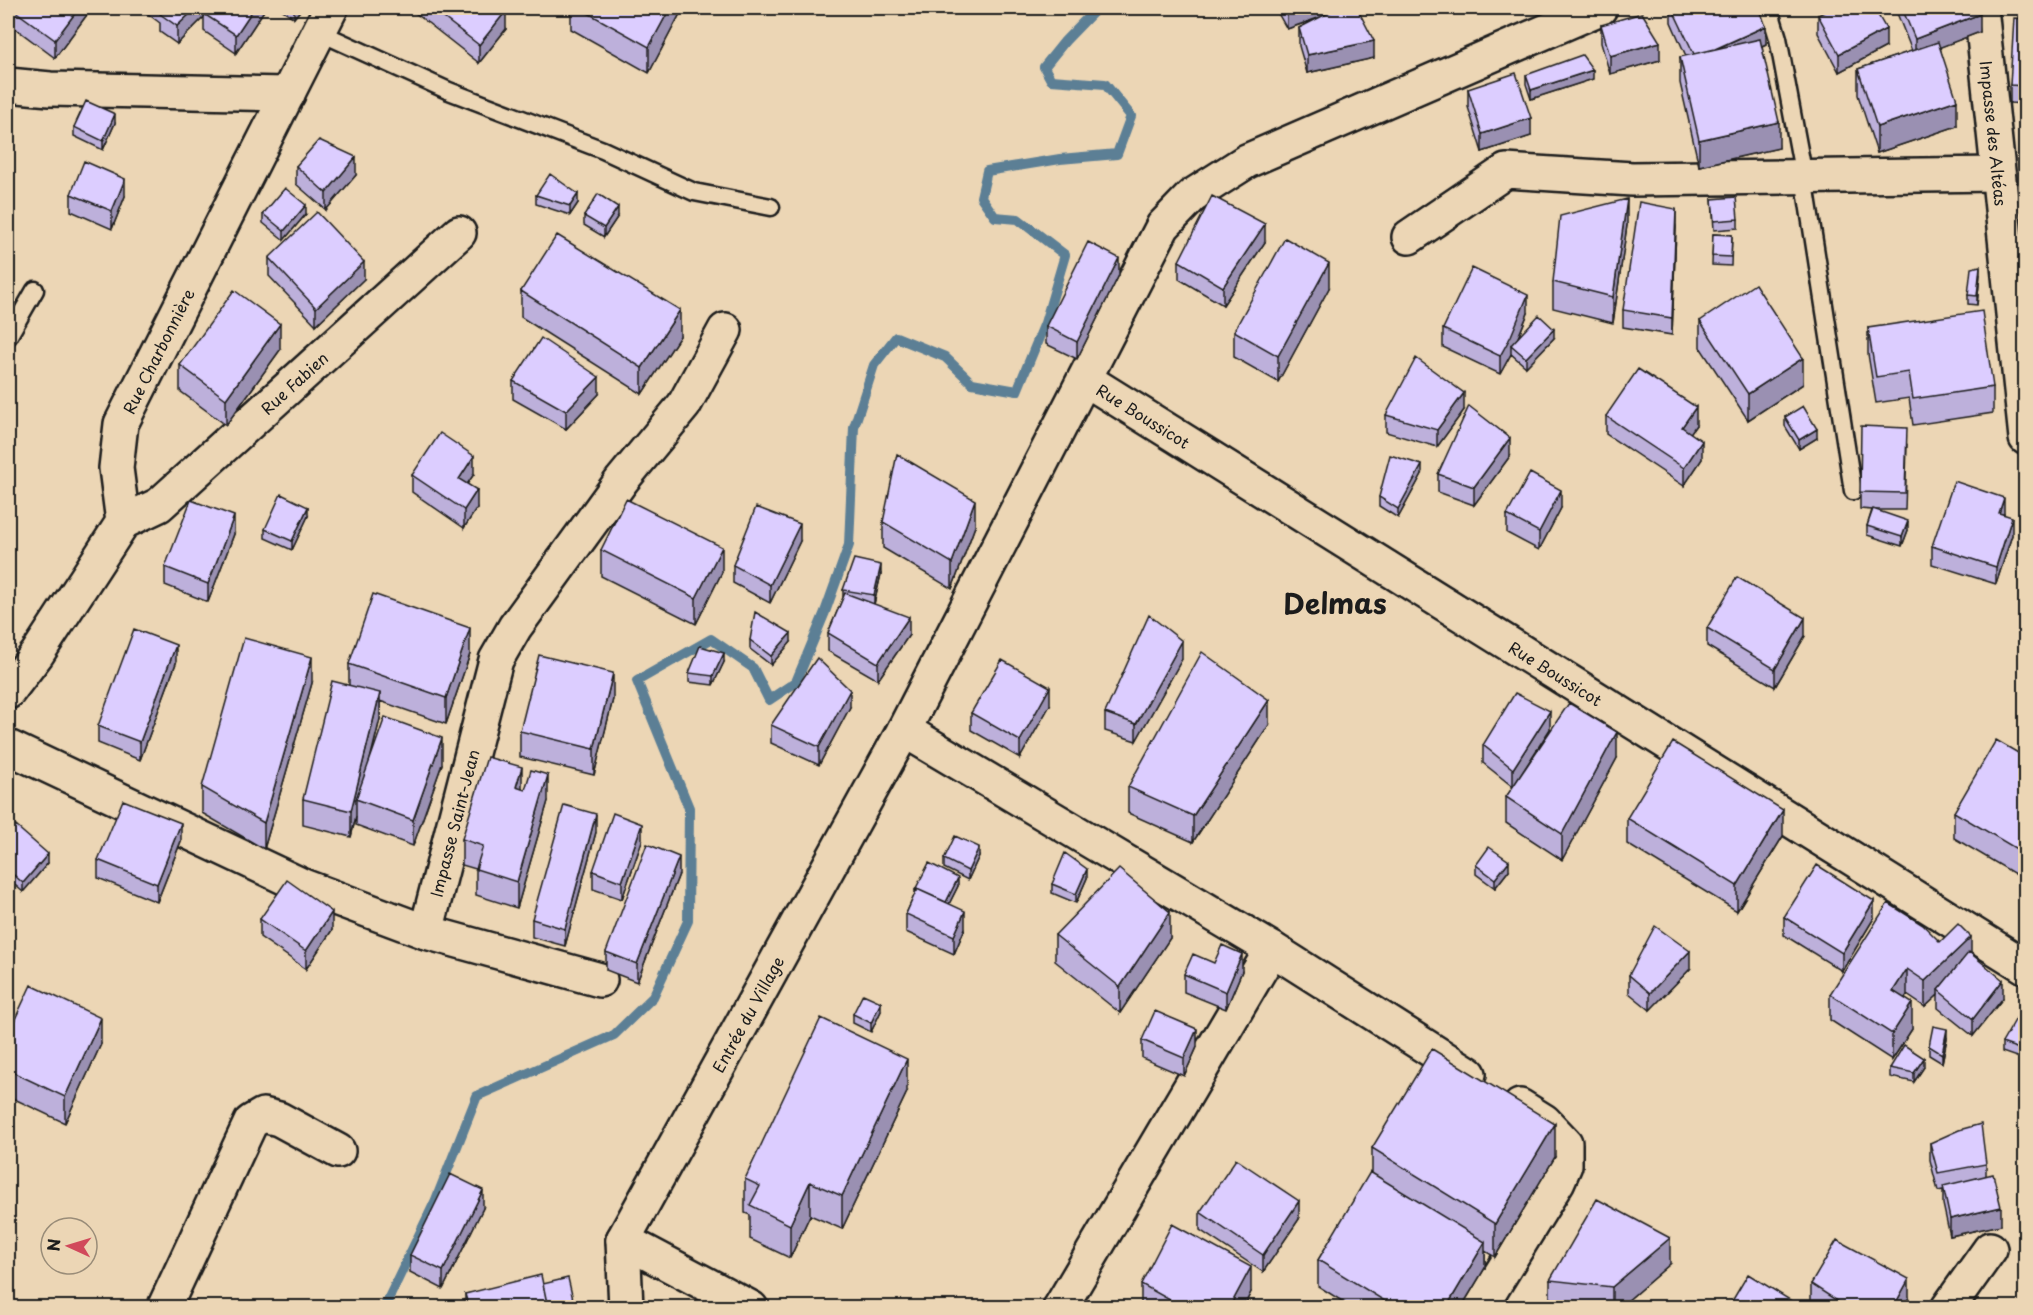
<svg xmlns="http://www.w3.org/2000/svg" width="2033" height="1315" viewBox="0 0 2033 1315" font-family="'Playpen Sans',sans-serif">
<rect width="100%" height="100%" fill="#ecd6b5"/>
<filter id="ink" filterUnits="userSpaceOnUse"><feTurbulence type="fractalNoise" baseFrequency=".0167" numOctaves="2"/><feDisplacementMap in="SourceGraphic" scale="12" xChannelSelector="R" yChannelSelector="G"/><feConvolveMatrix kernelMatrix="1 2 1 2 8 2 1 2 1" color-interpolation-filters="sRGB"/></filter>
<g filter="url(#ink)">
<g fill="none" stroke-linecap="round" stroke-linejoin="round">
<path stroke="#5c7f95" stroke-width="10" d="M384,1308L435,1202L477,1096L614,1035L653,997L688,921L689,808L637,681L711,639L753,668L769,700L796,682L825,612L849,545L854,427L874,365L896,337L945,357L972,383L1017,391L1045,323L1065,255L1018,219L995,217L981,197L987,171L1060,159L1117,154L1131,116L1105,84L1051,80L1044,67L1065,41L1097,8"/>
<defs>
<path id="lane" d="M1769,8L1778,38L1804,177L1853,491
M319,32L449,91L603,150L694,192L771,207
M8,337L35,290"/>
<g id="street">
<path id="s1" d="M1981,8L2026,438"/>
<path d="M8,85L50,89L288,94"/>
<path d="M1409,237L1506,171L1632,179L1998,174"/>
<path id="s2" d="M1085,379L2026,967"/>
<path id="s3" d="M123,522L159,505L459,233"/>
<path d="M904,730L1272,949L1469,1074"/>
<path id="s4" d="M8,747L303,886L426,932L496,660L515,627L622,480L684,405L725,330"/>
<path d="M426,932L600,980"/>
<path d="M623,1240L751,1308"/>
<path d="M164,1308L251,1122L263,1115L279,1119L338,1151"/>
<path id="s5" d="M626,1308L623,1240L904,730L1163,226L1192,196L1247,161L1600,8"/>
<path d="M1060,1308L1272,949"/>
<path d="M1480,1308L1558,1181L1565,1165V1143L1544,1121L1520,1106"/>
<path d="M1948,1308L1990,1249"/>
</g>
<g id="secondary">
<path id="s6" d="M8,692L37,654L123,522L116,468L121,424L331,8"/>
</g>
</defs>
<use href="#lane" stroke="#1c1c1c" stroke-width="21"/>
<use href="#street" stroke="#1c1c1c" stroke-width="38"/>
<use href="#secondary" stroke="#1c1c1c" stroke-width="38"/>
<use href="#lane" stroke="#ecd6b5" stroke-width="16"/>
<use href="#street" stroke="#ecd6b5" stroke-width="33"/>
<use href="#secondary" stroke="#ecd6b5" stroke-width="33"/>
</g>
<path fill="#bdb0db" stroke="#1c1c1c" stroke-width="1.5" d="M11,8H92L55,58L11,25Z
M140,8H265V9L236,53L204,31V17L177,44L160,32V23Z
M280,8H302L294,18Z
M409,8H501L506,29L479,63Z
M571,8H683L649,73L571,29Z
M1275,8H1357L1374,58L1307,73L1299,46V28L1319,18L1287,29Z
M1671,8H1758L1766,44L1762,46L1779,148L1699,166L1680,83V57L1686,56L1671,22Z
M1895,8H1977L1980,32L1940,47L1957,126L1877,153L1858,95V69L1912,51Z
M1818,15L1886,47L1839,72L1818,33Z
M2025,19V104L2010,103V85Z
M1601,25L1660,60L1610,74L1601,43Z
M1526,75L1593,79L1531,99L1526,84Z
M1468,89L1531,136L1482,152L1468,107Z
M115,123L103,150L74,136V127Z
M2025,146V186H2023V168Z
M296,166L356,175L326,210L296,184Z
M71,194L125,196L112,229L71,211Z
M536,195L578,203L570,215L536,204Z
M1712,199L1738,219V228L1714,230Z
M263,214H306L284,240L263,223Z
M584,216H618L604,237L584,225Z
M1627,225L1613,323L1553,308V282Z
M1676,227L1672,335L1623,327V310Z
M1713,234L1732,235L1731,266L1712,265Z
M1265,242L1223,305L1179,279V261Z
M269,258L364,279L316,325L269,276Z
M1980,274L1977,305L1968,304V295Z
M1119,275L1077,359L1046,344V326Z
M1329,288L1278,382L1234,357V331Z
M521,291L680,336L642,394L521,317Z
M1528,313L1518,338H1554L1526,367L1511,354L1500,374L1443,347V329Z
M1700,321L1803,384L1748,420L1700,347Z
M1868,328L1993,387V413L1913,425L1909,398L1876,403L1868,354Z
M280,350L226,425L180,391V365Z
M513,381L599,394L566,429L513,399Z
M1464,410L1437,447L1386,432V415Z
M1606,416L1696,425L1690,433L1702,459L1684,486L1606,434Z
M1785,417L1817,438L1799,449L1785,426Z
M1907,445L1905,510H1874L1908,530L1902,546L1867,535V526L1872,510L1860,509V492Z
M1510,456L1474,505L1438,492V474Z
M474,474L467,484L477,508L464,528L412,492V475Z
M1422,474L1398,518L1379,506V497Z
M1561,508L1539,550L1507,533V515Z
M2004,514L2012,535L1996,584L1932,564V546Z
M308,516L292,550L265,538V529Z
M883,522L975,526L952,589L883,548Z
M234,534L208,602L165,585V567Z
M800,541L770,603L733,583V565Z
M601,550L722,572L696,624L601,576Z
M881,574L874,604L909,635L878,680L828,651V633L843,598V590Z
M1707,628L1805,636L1775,687L1707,646Z
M750,640L791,642L771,665L750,649Z
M470,654L446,724L380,701V719L370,760L442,764L413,846L356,825V816L351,837L303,825V799L349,685V664Z
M1182,659L1136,741L1105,731V713Z
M724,662L713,685L689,682V673Z
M176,663L140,760L98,743V726Z
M312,683L264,849L202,813V787Z
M613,699L594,775L520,757V731Z
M1050,705L1020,758L971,730V713Z
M850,707L819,765L771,743V725Z
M1269,725L1193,842L1128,813V787Z
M1550,729L1525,769L1617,758L1562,860L1506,823V797L1513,787L1483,763V745Z
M2025,757V880L1954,838V812Z
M522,789L548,801L517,908L476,895V869L462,865V839Z
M1627,818L1783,836L1737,911L1627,844Z
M8,819L48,863L23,892L8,879Z
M596,832L565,946L532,937V919Z
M181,841L157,902L98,878V860Z
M642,841L622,899L593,889V871Z
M979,856L968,880L944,868V859Z
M1476,865L1509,870L1495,888L1476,874Z
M679,874L637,982L606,970V952Z
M1087,878L1076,903L1052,893V884Z
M2025,881V923L2019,919V893Z
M958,886L949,904L965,928L954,954L906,932V914L915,894V890Z
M1784,917L1874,918L1842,971L1784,935Z
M260,919L332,930L306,969L260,937Z
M1055,935L1170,938L1120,1013L1055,961Z
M1940,942L1971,954L2003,998L1973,1036L1938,1008V995L1925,1007L1907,995L1904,999L1912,1029L1892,1060L1830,1020V994Z
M1214,963L1242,971L1226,1009L1184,992V974Z
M1690,969L1650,1010L1629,993V975Z
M881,1011L871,1032L853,1023V1014Z
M2025,1019V1060L2002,1052V1043Z
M8,1034L101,1044L65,1123L8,1096Z
M1947,1038L1942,1063L1929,1055V1046Z
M1142,1040L1197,1047L1184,1076L1142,1058Z
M1924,1067L1914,1082L1890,1077V1068Z
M907,1092L842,1229L810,1215L790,1258L750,1239V1215L745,1213V1179Z
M1930,1143L1986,1164V1176L2001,1225L1950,1236L1943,1204V1190L1938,1191L1930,1160Z
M1372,1148L1555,1157L1495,1257L1485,1251V1268L1461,1308H1353L1318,1286V1260L1372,1174Z
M483,1208L443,1289L410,1272V1255Z
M1200,1212L1299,1219L1263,1272L1200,1230Z
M1670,1264L1619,1308H1560L1550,1306V1280Z
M543,1284L575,1308H465V1294Z
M1141,1284L1251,1292L1243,1308H1141Z
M1811,1284L1909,1297L1903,1308H1820L1811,1302Z"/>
<path fill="#9a90b2" stroke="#1c1c1c" stroke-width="1.5" d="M79,8H92L55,58V40Z
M196,8H214L204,14V17L177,44V26Z
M254,8H265V9L236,53V35Z
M294,8H302L294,18Z
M670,8H683L649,73V47Z
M1298,8H1346L1287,29V12Z
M506,11V29L479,63V45Z
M1980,14V32L1915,57V39Z
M1766,26V44L1696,76V58Z
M1886,29V47L1839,72V54Z
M1374,41V58L1307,73V55Z
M1660,42V60L1610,74V56Z
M1593,70V79L1531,99V90Z
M1957,100V126L1877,153V127Z
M115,114V123L103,150V141Z
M1531,118V136L1482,152V134Z
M1779,122V148L1699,166V140Z
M356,157V175L326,210V193Z
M125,179V196L112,229V211Z
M578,194V203L570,215V206Z
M1627,199V225L1613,323V297Z
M306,205V214L284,240V231Z
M618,207V216L604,237V228Z
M1676,209V227L1672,335V318Z
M1265,224V242L1223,305V287Z
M1119,258V275L1077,359V342Z
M364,262V279L316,325V308Z
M1329,263V288L1278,382V356Z
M1980,266V274L1977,305V296Z
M1528,295V313L1514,347L1511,345V354L1500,374V356Z
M680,310V336L642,394V368Z
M280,324V350L226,425V399Z
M1554,329V338L1526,367V358Z
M1803,358V384L1748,420V394Z
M599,377V394L566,429V411Z
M1464,393V410L1437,447V430Z
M1696,407V425L1682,445V427Z
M1817,429V438L1799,449V440Z
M1510,438V456L1474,505V487Z
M1702,441V459L1684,486V468Z
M474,456V474L459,496V479Z
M1422,465V474L1398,518V509Z
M477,490V508L464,528V510Z
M1561,490V508L1539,550V532Z
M2004,498V515L1999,513Z
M975,500V526L952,589V563Z
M308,507V516L292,550V541Z
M234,516V534L208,602V584Z
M2012,517V535L1996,584V567Z
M1908,521V530L1902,546V537Z
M800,524V541L770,603V585Z
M722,547V572L696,624V598Z
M881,565V574L874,604V595Z
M909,617V635L878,680V663Z
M1805,618V636L1775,687V669Z
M470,628V654L446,724V698Z
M791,633V642L771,665V656Z
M1182,641V659L1136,741V724Z
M176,645V663L140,760V742Z
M724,653V662L713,685V676Z
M312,657V683L264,849V823Z
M613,673V699L594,775V749Z
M1050,687V705L1020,758V741Z
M850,690V707L819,765V747Z
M380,693V719L360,800L356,799V816L351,837V811Z
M1269,700V725L1193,842V816Z
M1550,711V729L1513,787V769Z
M1617,732V758L1562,860V834Z
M442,738V764L413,846V820Z
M522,767V793L516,787Z
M548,775V801L517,908V882Z
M1783,810V836L1737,911V886Z
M596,814V832L565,946V929Z
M181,823V841L157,902V884Z
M642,824V841L622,899V882Z
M979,847V856L968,880V871Z
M48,854V863L23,892V883Z
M679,857V874L637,982V964Z
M1509,861V870L1495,888V879Z
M1087,869V878L1076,903V894Z
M958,878V886L944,914V905Z
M1874,901V918L1842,971V953Z
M965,911V928L954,954V936Z
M332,912V930L306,969V951Z
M1170,912V938L1120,1013V987Z
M1971,937V963L1938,990V995L1925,1007V981Z
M1690,951V969L1650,1010V993Z
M1242,954V971L1226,1009V992Z
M1907,969V995L1893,1017V991Z
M2003,980V998L1973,1036V1019Z
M881,1002V1011L871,1032V1023Z
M1912,1003V1029L1892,1060V1034Z
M101,1018V1044L65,1123V1097Z
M1197,1029V1047L1184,1076V1058Z
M1947,1029V1038L1942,1063V1054Z
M1924,1058V1067L1914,1082V1073Z
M907,1059V1092L842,1229V1196Z
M1555,1124V1157L1495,1257V1224Z
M810,1182V1215L790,1258V1225Z
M483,1190V1208L443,1289V1271Z
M1299,1201V1219L1263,1272V1255Z
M2001,1207V1225L1950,1236V1219Z
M1670,1238V1264L1619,1308H1612V1287Z
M1485,1242V1268L1461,1308H1446Z
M1251,1267V1292L1243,1308H1229Z
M1909,1279V1297L1903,1308H1893Z"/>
<path fill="#dccdff" stroke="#1c1c1c" stroke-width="1.5" d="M11,8H79L55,40Z
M166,8H196L177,26L160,14Z
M208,8H254L236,35L204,14Z
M431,8H501L506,11L479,45Z
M579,8H670L649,47Z
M1285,8H1298L1287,12Z
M1338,8H1357L1374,41L1307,55L1299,28Z
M1672,8H1758L1766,26L1715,49L1694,54Z
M1832,8H1874L1886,29L1839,54L1818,15Z
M1902,8H1977L1980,14L1915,39Z
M1642,13L1660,42L1610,56L1601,25Z
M2014,18L2025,19V86L2010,85Z
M1760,39L1779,122L1699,140L1680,57Z
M1938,42L1957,100L1877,127L1858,69Z
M1582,55L1593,70L1531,90L1526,75Z
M1516,73L1531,118L1482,134L1468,89Z
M86,101L115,114L103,141L74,127Z
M319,140L356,157L326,193L296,166Z
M2025,146V168H2023Z
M84,161L125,179L112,211L71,194Z
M550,174L578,194L570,206L536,195Z
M285,188L306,205L284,231L263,214Z
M598,194L618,207L604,228L584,216Z
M1212,196L1265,224L1223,287L1179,261Z
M1736,197L1738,219L1714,221L1712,199Z
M1627,199L1613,297L1553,282L1560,216Z
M1639,202L1676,209L1672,318L1623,310Z
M317,212L364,262L316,308L269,258Z
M1713,234L1732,235L1731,257L1712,256Z
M557,235L680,310L642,368L521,291Z
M1285,238L1329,263L1278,356L1234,331Z
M1088,242L1119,258L1077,342L1046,326Z
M1980,266L1977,296L1968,295L1971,268Z
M1472,268L1528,295L1511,336L1500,356L1443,329Z
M1755,284L1803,358L1748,394L1700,321Z
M234,290L280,324L226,399L180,365Z
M1982,311L1993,387L1913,399L1909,372L1876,377L1868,328Z
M1539,315L1554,329L1526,358L1511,345Z
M541,338L599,377L566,411L513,381Z
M1416,358L1464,393L1437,430L1386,415Z
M1638,369L1696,407L1682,427L1702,441L1684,468L1606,416Z
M1469,406L1510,438L1474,487L1438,474Z
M1803,406L1817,429L1799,440L1785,417Z
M1861,426L1907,428L1905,493L1860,492Z
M440,433L474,456L459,479L477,490L464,510L412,475Z
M897,454L975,500L952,563L883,522Z
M1390,455L1422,465L1398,509L1379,497Z
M1530,473L1561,490L1539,532L1507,515Z
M1954,481L2004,498L1999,513L2012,517L1996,567L1932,546Z
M281,494L308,507L292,541L265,529Z
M626,499L722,547L696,598L601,550Z
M191,500L234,516L208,584L165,567Z
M756,507L800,524L770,585L733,565Z
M1873,509L1908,521L1902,537L1867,526Z
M854,559L881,565L874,595L843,590Z
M1737,577L1805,618L1775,669L1707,628Z
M845,593L909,617L878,663L828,633Z
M373,594L470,628L446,698L349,664Z
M755,612L791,633L771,656L750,640Z
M1149,615L1182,641L1136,724L1105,713Z
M134,629L176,645L140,742L98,726Z
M244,638L312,657L264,823L202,787Z
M700,646L724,653L713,676L689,673Z
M1202,652L1269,700L1193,816L1128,787Z
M539,655L613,673L594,749L520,731Z
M817,658L850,690L819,747L771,725Z
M1002,660L1050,687L1020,741L971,713Z
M332,681L380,693L351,811L303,799Z
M1515,693L1550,711L1513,769L1483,745Z
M1569,703L1617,732L1562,834L1506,797Z
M385,717L442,738L413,820L356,799Z
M1996,740L2025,757V854L1954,812Z
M1673,742L1783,810L1737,886L1627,818Z
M487,757L522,767L516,787L525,790L531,770L548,775L517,882L476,869L483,846L462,839Z
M123,800L181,823L157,884L98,860Z
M564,805L596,814L565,929L532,919Z
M613,813L642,824L622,882L593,871Z
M8,819L48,854L23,883L8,870Z
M955,836L979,847L968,871L944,859Z
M647,844L679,857L637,964L606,952Z
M1489,847L1509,861L1495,879L1476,865Z
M1065,853L1087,869L1076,894L1052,884Z
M929,863L958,878L946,902L917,889V891L915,890Z
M1817,865L1874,901L1842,953L1784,917Z
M1119,869L1170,912L1120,987L1055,935Z
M287,880L332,912L306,951L260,919Z
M2025,881V897L2019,893Z
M917,889L965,911L954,936L906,914Z
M1888,903L1923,925L1940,942L1958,924L1971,937L1925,981L1907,969L1893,991L1912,1003L1892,1034L1830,994Z
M1655,926L1690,951L1650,993L1629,975Z
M1222,945L1242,954L1226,992L1184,974L1193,954L1214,963Z
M1969,952L2003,980L1973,1019L1938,990Z
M31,985L101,1018L65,1097L8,1070V1034Z
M863,994L881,1002L871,1023L853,1014Z
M1155,1011L1197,1029L1184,1058L1142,1040Z
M2018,1015L2025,1019V1051L2002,1043Z
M821,1018L907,1059L842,1196L810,1182L790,1225L750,1205L760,1186L745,1179Z
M1933,1026L1947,1029L1942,1054L1929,1046Z
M1904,1045L1924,1058L1914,1073L1890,1068Z
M1432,1049L1555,1124L1495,1224L1372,1148Z
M1981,1124L1986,1164L1938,1173L1930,1143L1959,1130Z
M1236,1159L1299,1201L1263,1255L1200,1212Z
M1370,1172L1485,1242L1446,1308H1396L1318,1260Z
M450,1174L483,1190L443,1271L410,1255Z
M1993,1174L2001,1207L1950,1219L1943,1186Z
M1597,1199L1670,1238L1612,1287L1550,1280Z
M1172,1224L1251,1267L1229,1308H1184L1141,1284Z
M1837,1240L1909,1279L1893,1308H1848L1811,1284Z
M1748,1274L1798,1305L1796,1308H1728Z
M541,1275L548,1308H469L465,1294Z
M568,1278L575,1308H548L543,1284Z"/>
</g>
<g text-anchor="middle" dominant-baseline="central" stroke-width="4.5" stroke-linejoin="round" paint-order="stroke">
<g font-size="16" fill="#1c1c1c" stroke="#ecd6b5">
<text stroke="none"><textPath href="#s1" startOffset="126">Impasse des Altéas</textPath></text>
<text stroke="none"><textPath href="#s6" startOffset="386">Rue Charbonnière</textPath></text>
<text stroke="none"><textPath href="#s3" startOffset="222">Rue Fabien</textPath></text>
<text stroke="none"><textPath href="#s2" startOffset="69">Rue Boussicot</textPath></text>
<text stroke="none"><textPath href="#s2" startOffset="555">Rue Boussicot</textPath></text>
<text stroke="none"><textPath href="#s4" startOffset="570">Impasse Saint-Jean</textPath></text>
<text stroke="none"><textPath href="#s5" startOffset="326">Entrée du Village</textPath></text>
</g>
<g font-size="28" font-weight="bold" fill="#1c1c1c" stroke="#ecd6b5">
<text x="1335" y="602">Delmas</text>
</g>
</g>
<rect width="2033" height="1315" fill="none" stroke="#ecd6b5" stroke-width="30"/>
<rect x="15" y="15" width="2003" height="1285" fill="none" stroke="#1c1c1c" stroke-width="2" filter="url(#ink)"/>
<g transform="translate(69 1246) rotate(274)"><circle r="28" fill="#ecd6b5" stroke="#998c78" stroke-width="1.5"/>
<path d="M0-4.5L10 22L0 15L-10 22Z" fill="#d1495b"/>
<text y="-9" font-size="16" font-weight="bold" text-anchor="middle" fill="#1c1c1c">N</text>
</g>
</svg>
